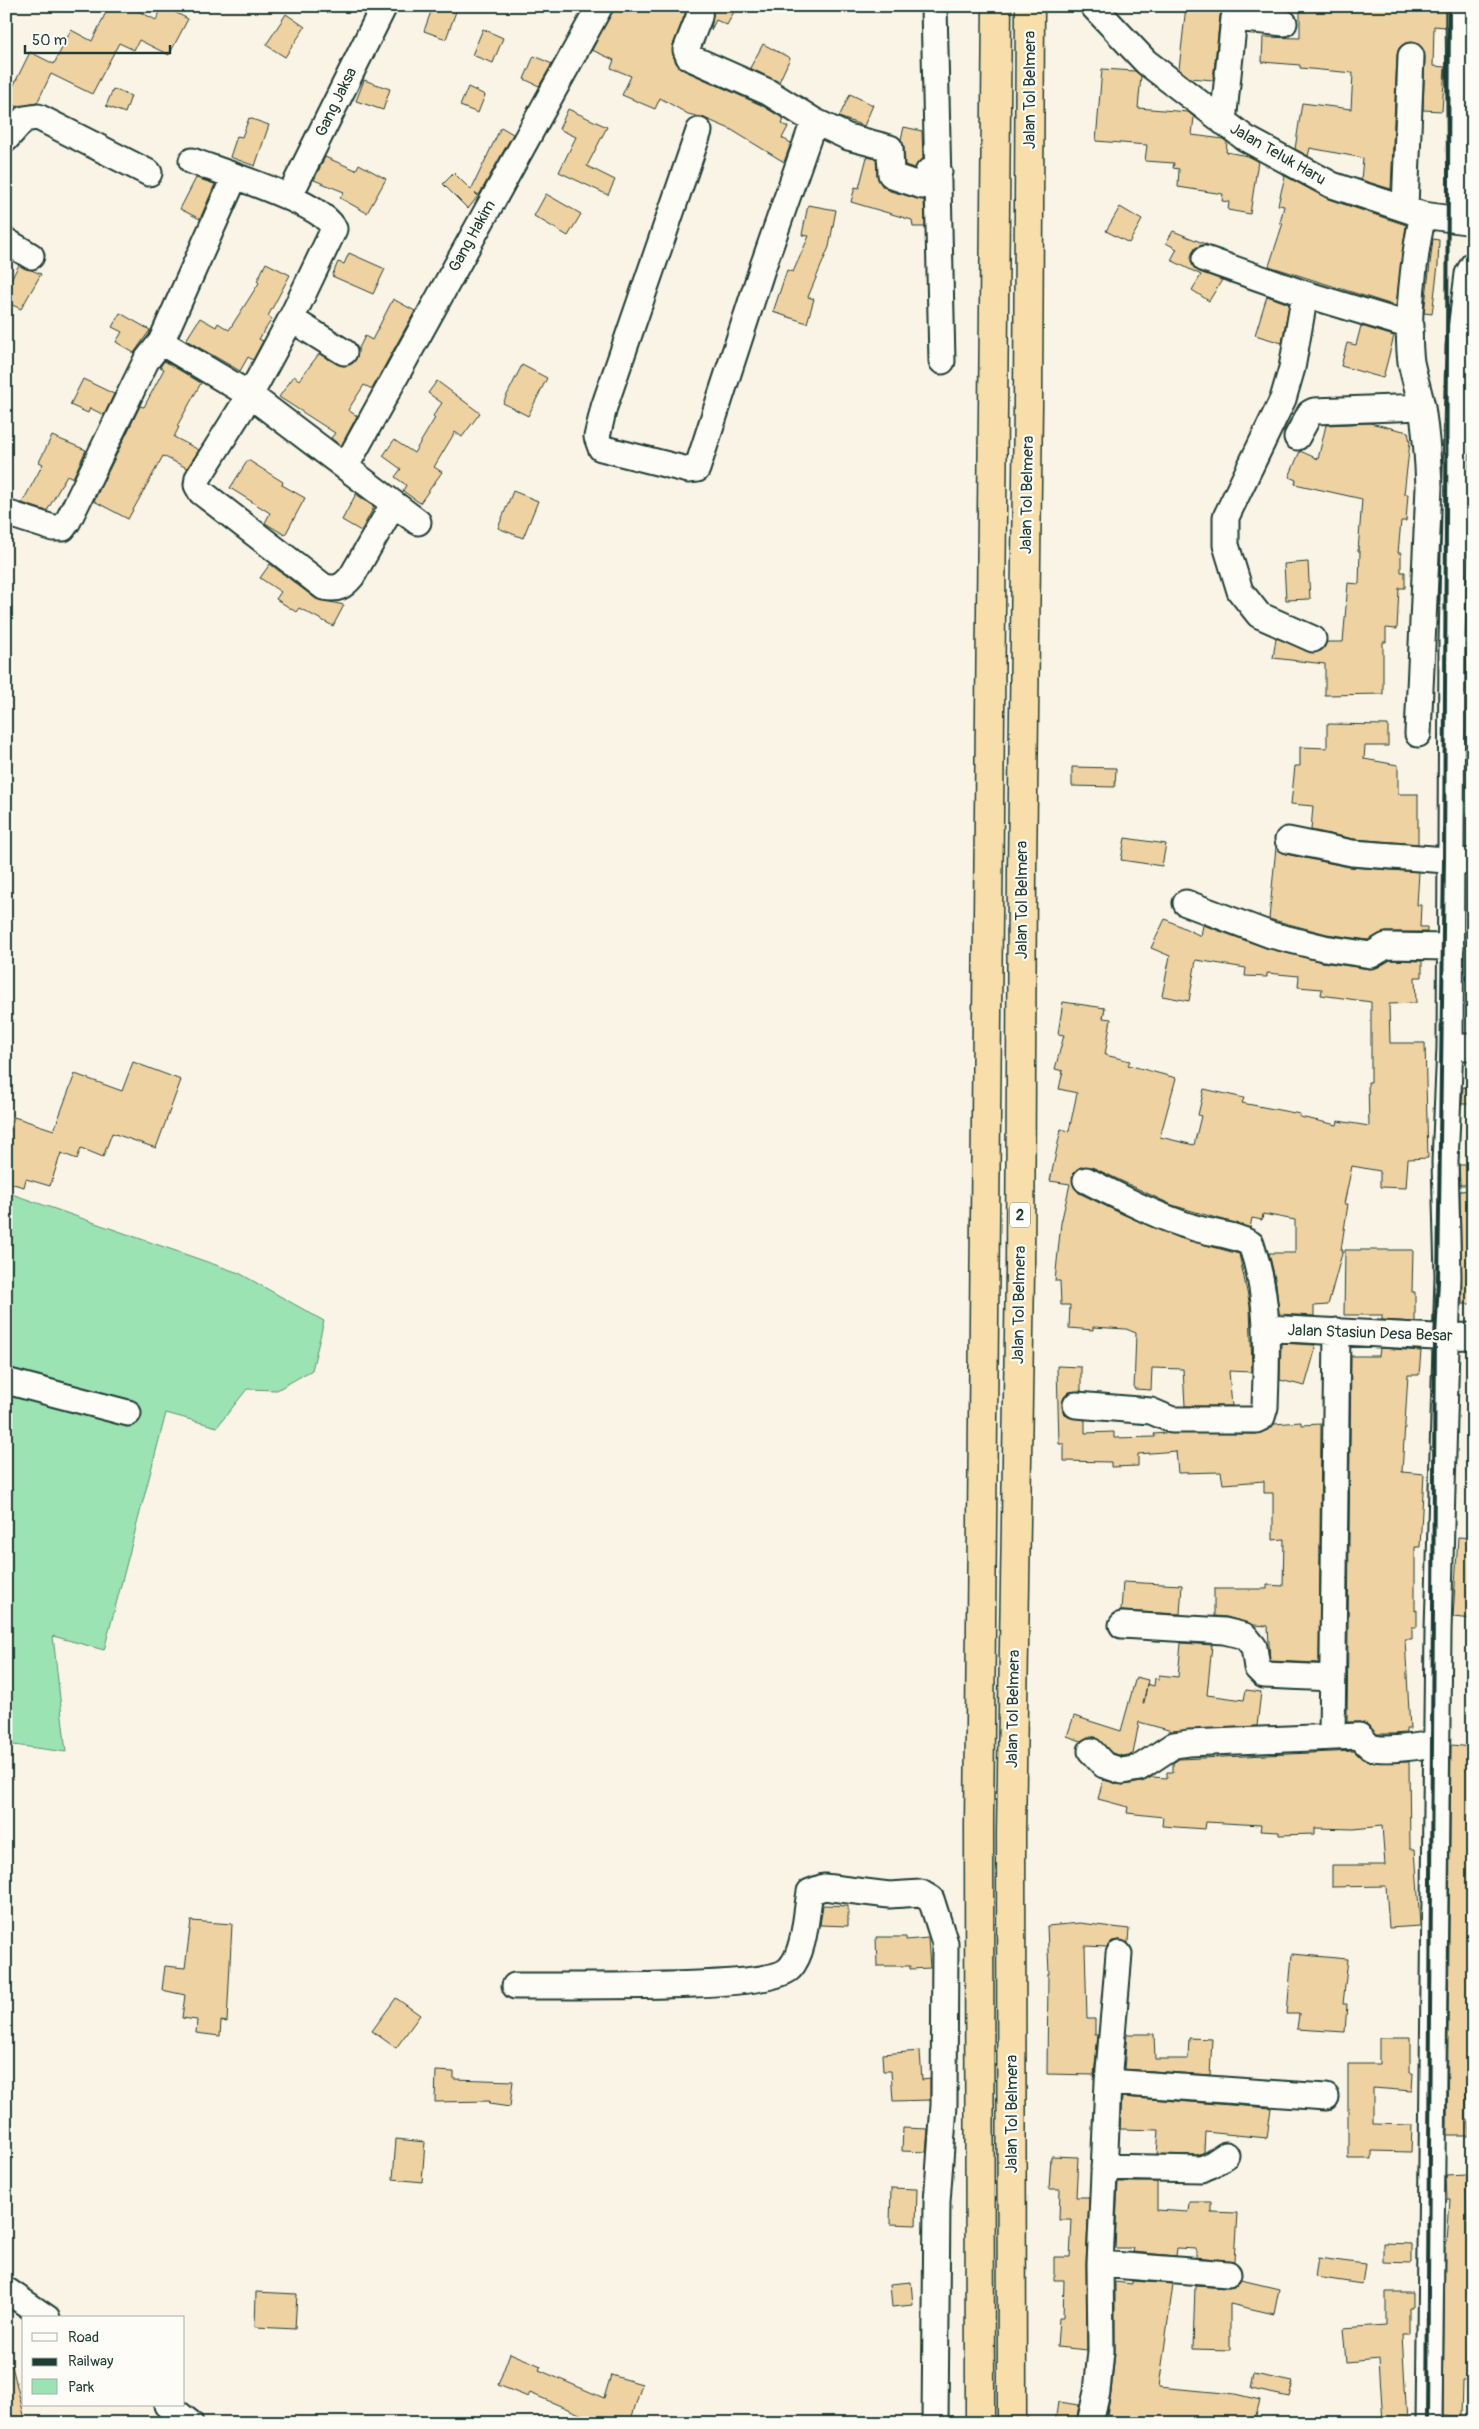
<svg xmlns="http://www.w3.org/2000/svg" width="1479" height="2429" viewBox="0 0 1479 2429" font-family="Pangolin,sans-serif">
<rect width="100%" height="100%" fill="#faf4e6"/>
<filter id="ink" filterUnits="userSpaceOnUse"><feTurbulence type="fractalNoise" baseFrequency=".02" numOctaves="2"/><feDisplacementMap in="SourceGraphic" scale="10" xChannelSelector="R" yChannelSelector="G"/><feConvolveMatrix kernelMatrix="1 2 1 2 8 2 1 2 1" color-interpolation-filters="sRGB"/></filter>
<g filter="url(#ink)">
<path fill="#9be3b2" stroke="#5d9073" d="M6,1192L239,1273L324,1321L312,1370L277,1390L247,1389L217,1427L166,1413L104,1650L53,1636L66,1752L6,1744Z"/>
<path fill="#efd2a2" stroke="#1f3d34" d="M109,6H128L156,20L163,6L188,19L169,55L139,40L134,50L119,43L92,94L51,74L37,103L18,107L6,101L30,52L54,64L71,30L92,41Z
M433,6H458L446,39L424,31Z
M614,6H686L685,14L673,45V55L676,63L683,70L761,105L784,119L782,124L788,127L782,138L791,143L784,162L730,129L704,118L688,114L660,98L655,109L622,95L631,76L611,68L614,60L592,50Z
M714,6H737L727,25L716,20L711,30Z
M1186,6H1226L1220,16L1213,80L1190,78L1179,69Z
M1300,6H1445V27L1434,26L1433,66L1445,67L1442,111L1423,110L1425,57L1423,49L1418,44L1405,43L1399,48L1397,55L1391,189L1361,180L1363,158L1310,148L1308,156L1295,149L1302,103L1351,109L1353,73L1300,68V65L1262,62L1263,37L1300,38Z
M286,14L305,27L285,57L266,45Z
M483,29L503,38L493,63L472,55Z
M763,44L790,58L779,82L750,68Z
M534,56L552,64L539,86L524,79Z
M1102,69L1135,71L1141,76L1138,108L1188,112L1194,117L1192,135L1223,139L1227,142L1226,152L1248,156L1258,161L1250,214L1228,210L1229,202L1222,201L1223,194L1178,187L1179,169L1173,168L1174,163L1145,161L1147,145L1096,141Z
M364,80L390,89L383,110L356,101Z
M468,87L485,95L478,113L460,106Z
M113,89L131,96L125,113L106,106Z
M850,94L873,105L864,126L839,117Z
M568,109L607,127L587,166L615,180L608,195L559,172L576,137L559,129Z
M249,118L269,125L255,166L230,157L237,136L242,137Z
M501,127L513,134L479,195L475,193L478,196L468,209L443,184L454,173L471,190Z
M904,127L922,131L923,159L914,168L905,165L904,147L901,139Z
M325,157L356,170L359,164L386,179L367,213L340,198L344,192L314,180Z
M867,157L876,159L877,175L882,186L890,191L924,200L925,227H913L912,220L851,202L855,187L859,188Z
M1285,176L1328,199L1406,225L1396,306L1269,266L1283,223H1280L1284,206L1278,205Z
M196,178L215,184L200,219L180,209Z
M546,194L581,214L568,236L534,216Z
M808,205L836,210L829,247L808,297L814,299L807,323L773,312L787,270L793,272L809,236L802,235Z
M1120,207L1142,220L1129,243L1106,231Z
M1173,231L1208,245H1202L1195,248L1191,261L1194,268L1200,272L1222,280L1209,301L1192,290L1201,275L1171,260L1177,249L1166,243Z
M1433,239L1439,240L1438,265L1432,314L1424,313Z
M349,253L385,269L373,294L332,276L338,262L344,264Z
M266,263L290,275L268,316L272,319L259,339L263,341L253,360L248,357L240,371L186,340L200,318L216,327L218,323L229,330L259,283L257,281Z
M19,265L41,274L21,309L6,302V288Z
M1267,296L1289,304L1282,343L1255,335Z
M393,299L415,311L372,389L364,385L348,410L357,416L341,446L331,438L335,433L279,397L294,376L299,380L319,354L337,364L344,366L351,364L356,359L358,350L365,336L372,340Z
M120,313L150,330L134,353L116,342L122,332L112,327Z
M1361,326L1394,336L1383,378L1341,366L1347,343L1356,345Z
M164,361L201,383L177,426L179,427L174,437L199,450L187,468L163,456L128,519L94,501L140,406L144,407L164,369L160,367Z
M522,365L547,378L528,416L503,403Z
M83,379L114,394L104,415L90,408L88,413L70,405Z
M437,381L480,413L462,437L455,432L434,467L442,472L420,503L403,491L406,485L395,477L401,469L383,456L394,440L414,453L435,418L433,416L442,403L428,393Z
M1370,423L1408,432L1410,442L1404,494H1408L1406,521H1401L1398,553H1401V572H1405V588H1399L1397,629L1386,628V642H1383V694L1325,695V664L1273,658L1276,638L1314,653L1322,650L1327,642H1343L1348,583L1359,584L1360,551H1358L1362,499L1295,484L1296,480L1289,477L1300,451L1318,459L1326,425Z
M52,436L86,450L73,478L67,475L47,511L22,503L43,464L39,462Z
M248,460L283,482L282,485L305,498L285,535L265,523L270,513L230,488Z
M513,491L538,501L523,538L498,528Z
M356,494L374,507L361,531L342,520Z
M1308,562L1310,599L1286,600L1284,564Z
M270,564L316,599L344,605L333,626L299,608L296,612L276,599L281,592L260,578Z
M1466,646H1473V674H1466Z
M1327,724L1388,725V746H1365L1364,759L1398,765V794H1418V844L1354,839L1311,830L1313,806L1291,804L1295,766H1300V747L1327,748Z
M1072,767L1116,768L1115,787L1072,786Z
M1125,838L1166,844L1162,866L1121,860Z
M1276,847L1285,854L1349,867L1419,872L1417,905H1421L1420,927H1427V932H1386L1368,940L1327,934L1269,919Z
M1165,919L1201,936L1203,925L1266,948L1322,962L1369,969L1378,967L1390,960L1422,961V977H1415L1416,1003L1389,1004L1390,1043H1425L1428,1158L1408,1159L1406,1188L1380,1187V1171L1352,1166L1344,1204H1348L1341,1250H1343L1328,1305L1314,1306V1316L1279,1314L1276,1283L1269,1253H1295V1220L1263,1214L1262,1220L1252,1218L1250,1228L1172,1205L1092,1167L1079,1168L1073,1174L1074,1187L1079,1193L1120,1213L1176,1237L1239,1254L1250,1306L1252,1372L1229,1371L1232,1406H1185L1183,1369L1152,1368L1151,1390L1134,1389L1136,1333L1126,1329L1093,1327V1330L1069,1328L1070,1305H1061L1060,1281H1055L1061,1223L1070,1184L1050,1181L1061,1129L1069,1131L1077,1093L1059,1089L1063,1071L1055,1069L1064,1035L1058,1034L1063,1002L1105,1008L1103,1018L1111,1019L1105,1055L1130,1061L1128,1065L1176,1078L1160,1137L1194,1145L1201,1116L1198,1115L1204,1089L1244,1098L1242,1103L1300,1114V1117L1337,1125L1338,1121L1369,1126L1368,1082H1371V1002L1321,995L1322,989L1298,987L1299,976L1267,973V977L1245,976L1246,968L1196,960L1189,1001L1162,996L1170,956L1151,948Z
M133,1062L181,1080L156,1148L112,1133L103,1157L81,1148L77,1159L61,1153L50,1186L26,1179L24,1187L6,1182V1140L14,1117L54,1130L75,1074L122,1091Z
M1463,1087L1473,1088V1104H1462Z
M1459,1165H1469L1470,1185H1460Z
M1473,1190V1304H1462L1460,1191Z
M1345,1250H1413L1412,1292H1415V1322L1382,1320V1315H1344Z
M1281,1343L1314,1345L1316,1347L1305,1386L1280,1380Z
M1380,1348L1421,1351L1419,1375H1408L1402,1472L1424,1474L1420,1547H1415V1611L1417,1610V1627H1412V1639H1405L1410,1729H1406V1733L1392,1734H1377L1367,1724L1359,1722H1347L1351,1356H1379Z
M1057,1366L1081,1367V1391L1069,1392L1064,1397L1062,1404L1063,1412L1068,1417L1085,1420V1433L1114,1432V1438L1155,1437L1154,1434L1166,1433L1256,1434L1268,1430L1274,1424L1301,1422V1425L1321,1424L1319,1663L1270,1661L1268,1626L1254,1625L1227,1617L1214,1616V1589H1267V1585L1283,1586L1284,1539L1273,1540V1493H1264V1481L1223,1484L1221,1472L1178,1473L1176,1451L1138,1454V1466L1111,1467V1462L1064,1461V1444H1059Z
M1458,1537L1473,1538V1619L1453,1617Z
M1123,1582L1182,1585L1180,1614L1121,1611Z
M1181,1643L1212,1645L1207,1695L1244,1700L1246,1690L1261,1692L1257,1726L1172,1731L1139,1722L1133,1754L1123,1756L1112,1753L1096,1737H1088L1081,1741L1067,1736L1074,1716L1121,1731L1136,1677L1148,1680L1143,1704H1144L1147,1684L1154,1686L1155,1678L1159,1679V1675L1178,1677Z
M1451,1745L1473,1747V2023H1470L1469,2057H1467L1466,2120H1468L1469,2136H1447Z
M1354,1751L1362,1759L1373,1762H1409L1410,1849H1415L1420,1926L1389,1928L1386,1886L1332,1887V1865H1385L1382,1826L1354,1829L1315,1828V1834L1279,1835V1832L1260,1831L1261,1825L1206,1822L1205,1829L1162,1826L1163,1817L1127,1813L1128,1807L1098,1799L1103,1780L1124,1785L1142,1782L1152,1777L1167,1778V1772H1173V1763L1179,1759Z
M823,1905L848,1906V1926L820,1925Z
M191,1921L232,1924L227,2022L221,2021L220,2036L196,2033L197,2020L182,2018L185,1995L162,1990L165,1966L185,1968Z
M1080,1923L1129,1929L1128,1943L1120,1940L1112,1941L1107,1947L1085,1946L1087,2019H1095V2035H1098L1094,2075L1047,2074L1048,1974H1049L1047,1926Z
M876,1937H906V1940L928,1938L930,1968L910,1969V1966H877Z
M1292,1954L1348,1959L1343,2004H1347L1345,2032L1297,2029L1299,2014H1287Z
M396,1998L420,2015L396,2048L372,2031Z
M1127,2034H1154L1155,2059H1188L1189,2038L1212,2039L1210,2075L1124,2069Z
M1379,2038H1410V2073H1413L1412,2091L1373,2088V2124L1412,2125L1411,2152L1372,2151V2159H1348V2064H1379Z
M920,2051L922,2080L930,2079V2100L893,2101L891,2071H883L882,2054Z
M436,2071L454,2072V2079L513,2081L510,2107L489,2104L490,2101L435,2102Z
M1122,2097L1271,2108L1267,2138L1205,2132L1204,2152L1198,2155L1157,2154L1159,2130L1120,2129Z
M903,2128L928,2129L926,2152L902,2151Z
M396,2139L425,2142L422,2182L393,2179Z
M1051,2156L1078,2157L1076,2197H1089L1086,2264L1087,2350L1057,2347L1059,2318H1063L1064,2280H1054V2257H1070L1072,2220H1059L1060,2189H1049Z
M1466,2174L1470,2345H1468L1467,2381H1462L1461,2416L1443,2415L1445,2242H1447L1450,2199H1447L1446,2175Z
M1118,2182H1157V2210L1188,2212L1189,2202H1211V2212L1237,2213L1234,2261L1196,2257V2249L1177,2248L1176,2256L1133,2252L1134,2248H1115Z
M891,2188L917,2189L916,2225L890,2224Z
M1383,2243L1412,2244V2263L1383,2262Z
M1318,2258L1365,2264L1362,2284L1315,2277Z
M1241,2280L1279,2289L1274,2314L1230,2304V2350L1193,2349L1195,2286L1227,2288L1235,2287Z
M1132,2281L1173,2284L1159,2387L1235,2394L1260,2400L1254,2423H1136L1137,2419L1107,2415L1111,2393L1115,2352V2282L1132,2284Z
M911,2282L913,2305L892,2307L890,2284Z
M256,2292L297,2294L295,2329L255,2327Z
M1386,2292H1412V2308H1409V2334H1402L1407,2423H1383L1379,2359L1346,2362L1343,2328L1386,2325Z
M510,2353L541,2366L539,2370L604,2398L611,2375L642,2384L630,2423H601L530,2393L528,2397L498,2385Z
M12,2366L25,2419L6,2423V2367Z
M1254,2374L1293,2382L1289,2397L1251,2389Z
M1058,2402L1079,2405L1076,2423H1055Z"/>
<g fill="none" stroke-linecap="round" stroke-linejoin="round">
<defs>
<path id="minor" d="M700,6L699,17L686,50L689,57L768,92L814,121L848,137L890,148L891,174L895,177L922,186L925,185L928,172H939
M934,6L942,361
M1093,6L1146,62L1245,138L1332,185L1423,215L1473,222
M1459,6L1461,219
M1223,122L1234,18L1284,23
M699,131L604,407L597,437L601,448L688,470L697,469L762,269L814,121
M6,139L24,119L38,117L149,173
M192,161C221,172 324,203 334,229L291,319L250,395L198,478L197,485L201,492L324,587C337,590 343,587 352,576L393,505
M289,197L384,6
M1405,207L1411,56
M6,241L31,256
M1205,259L1305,294L1411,326
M1305,294L1292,368L1283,399L1226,517V545L1240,591L1259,615L1313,639
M291,319L344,352
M161,342L250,395L418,522
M1297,437L1310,413L1314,411L1422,407
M346,466L600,6
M6,513L53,528H63L68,521L146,361L161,342L234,178
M1418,734L1429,487C1428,460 1426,433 1422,407C1419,392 1414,377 1411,362C1406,323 1414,254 1423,215
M1288,840L1352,853L1473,862
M1186,903L1271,935L1324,948L1371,955L1386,946L1451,947
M1450,1047H1473
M1268,1328L1435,1337L1473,1336
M6,1381L128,1413
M1076,1405L1151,1411L1172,1420H1256L1262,1417L1265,1407C1267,1350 1270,1299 1251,1244C1234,1234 1214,1234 1195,1228C1157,1217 1122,1198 1086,1180
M1122,1625L1224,1631L1245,1636L1254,1647L1257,1668L1264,1675L1333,1678
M1332,1736L1337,1331
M1091,1751L1104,1765L1122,1771L1139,1768L1174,1745L1189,1743L1359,1736C1364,1739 1366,1745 1371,1747C1381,1752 1424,1746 1436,1743
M515,1986C557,1985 770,1991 790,1968C805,1952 806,1914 810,1892L824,1887L889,1895L921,1893L931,1899L945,1943L944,2105L937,2202L935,2423
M1108,2082L1326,2097
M1104,2167L1201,2169L1211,2165L1226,2155
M1100,2264L1228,2274
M6,2290L47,2318
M167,2405L190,2423
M1090,2423L1097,2392L1101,2351L1100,2264L1108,2082L1119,1954
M1429,2423L1438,1631L1448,1276L1445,1162L1450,1047L1452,641L1459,346L1468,274L1473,265"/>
<path id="highway" d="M980,2423L979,1825L997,6
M1012,2423L1011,1833L1020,1272L1022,870L1028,405L1030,6"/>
</defs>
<use href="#minor" stroke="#1f3d34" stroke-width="29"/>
<use href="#highway" stroke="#1f3d34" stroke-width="31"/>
<use href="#minor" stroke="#fdfcf7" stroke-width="25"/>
<use href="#highway" stroke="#f8deab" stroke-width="28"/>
<path stroke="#1f3d34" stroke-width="4" d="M1427,2423L1435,1337L1438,1281L1444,861L1449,6"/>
</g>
</g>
<g text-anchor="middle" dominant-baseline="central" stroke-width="4.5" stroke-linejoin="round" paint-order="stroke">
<rect fill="#fdfcf7" stroke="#62766e" stroke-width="1" x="1010" y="1202.5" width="20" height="25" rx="4"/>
<g font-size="15" font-weight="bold" fill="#1f3d34">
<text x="1020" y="1215">2</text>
</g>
<g font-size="16" fill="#1f3d34" stroke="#fdfcf7">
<text transform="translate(1030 90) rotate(-90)">Jalan Tol Belmera</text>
<text transform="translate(336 102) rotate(-64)">Gang Jaksa</text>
<text transform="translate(1278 154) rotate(30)">Jalan Teluk Haru</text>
<text transform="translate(472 236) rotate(-61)">Gang Hakim</text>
<text transform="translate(1027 495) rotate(-89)">Jalan Tol Belmera</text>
<text transform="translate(1022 900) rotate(-90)">Jalan Tol Belmera</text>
<text transform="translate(1019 1305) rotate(-89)">Jalan Tol Belmera</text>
<text transform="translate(1370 1333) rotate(2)">Jalan Stasiun Desa Besar</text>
<text transform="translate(1013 1709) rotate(-89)">Jalan Tol Belmera</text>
<text transform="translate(1012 2114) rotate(-90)">Jalan Tol Belmera</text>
</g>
</g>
<rect width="1479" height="2429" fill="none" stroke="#fdfcf7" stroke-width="25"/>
<rect x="12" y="12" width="1454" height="2404" fill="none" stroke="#1f3d34" stroke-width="2" filter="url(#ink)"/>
<rect x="22" y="2316" width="162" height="90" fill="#fdfcf7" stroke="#a4b0a9"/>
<rect x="32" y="2333" width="25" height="8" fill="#fdfcf7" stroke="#a4b0a9"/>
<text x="68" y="2342" font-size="15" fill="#1f3d34">Road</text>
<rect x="32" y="2358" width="25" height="8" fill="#1f3d34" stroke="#a4b0a9"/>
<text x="68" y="2366" font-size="15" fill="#1f3d34">Railway</text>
<rect x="32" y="2379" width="25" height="15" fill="#9be3b2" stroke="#a4b0a9"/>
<text x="68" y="2392" font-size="15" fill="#1f3d34">Park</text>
<path d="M25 45v8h145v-8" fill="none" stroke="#1f3d34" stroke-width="2.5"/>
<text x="32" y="45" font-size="15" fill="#1f3d34" stroke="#fdfcf7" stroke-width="4" paint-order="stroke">50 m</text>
</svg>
